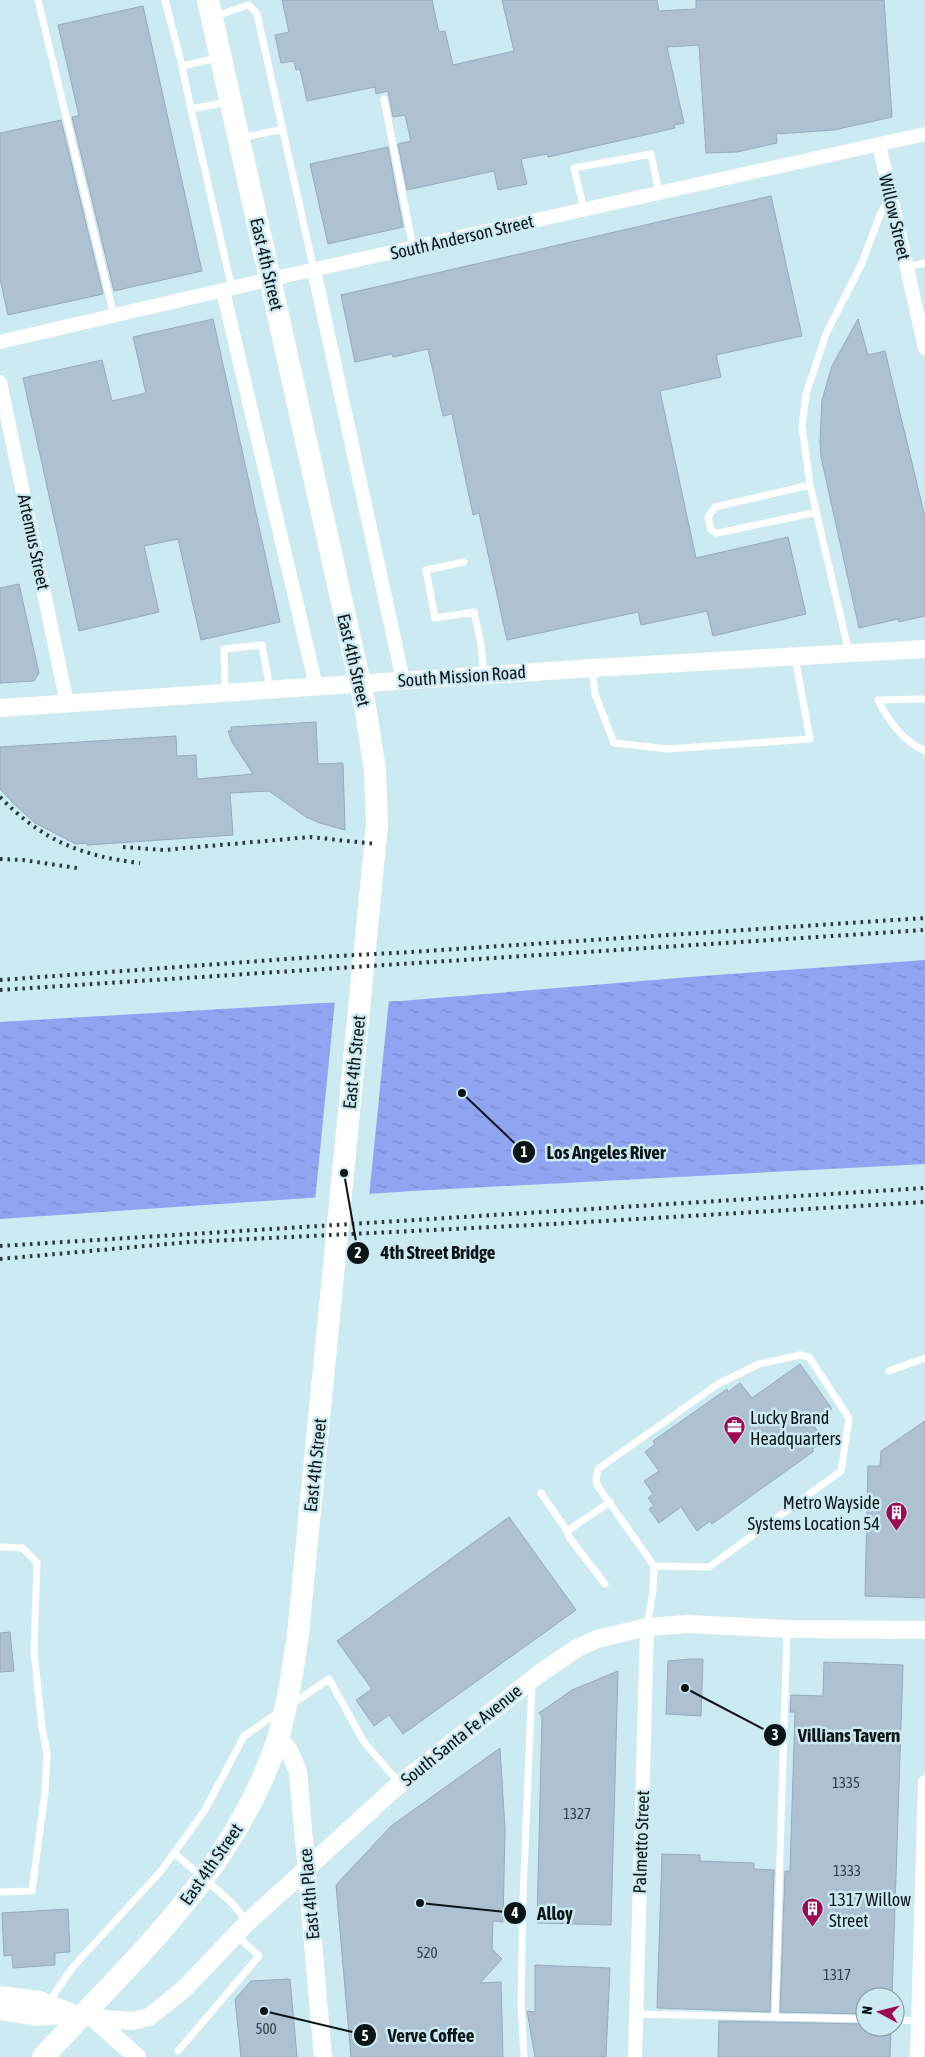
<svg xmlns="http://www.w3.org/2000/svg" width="925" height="2057" viewBox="0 0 925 2057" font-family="'Asap Condensed',sans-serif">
<defs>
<pattern id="water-ripples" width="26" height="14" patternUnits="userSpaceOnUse" patternTransform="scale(1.25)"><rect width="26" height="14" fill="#8fa5f2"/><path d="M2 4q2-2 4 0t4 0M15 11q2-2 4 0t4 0" fill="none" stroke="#7a8dcf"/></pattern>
</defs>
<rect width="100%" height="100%" fill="#cceaf1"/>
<path fill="url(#water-ripples)" d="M925,960V1164L412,1191L0,1219V1022L322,1003L400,1001L702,976Z"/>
<path fill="#cceaf1" d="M389,999L369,1197L315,1201L335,1000Z"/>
<path fill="#adc1d1" stroke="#96aabb" d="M282,0H432L439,32L445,31L453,65L514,51L502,0H657L659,11L696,9V0H884L892,117L834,130L776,134L777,143L737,152L706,153L699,45L667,47L684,123L674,125L675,128L548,157L547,154L521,159L527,184L498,190L494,171L407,190L398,144L411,141L405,115L393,117L388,91L376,94L375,87L307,101L300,69L296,70L294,61L281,63L275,35L289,32Z
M143,6L202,271L114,291L72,117L79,116L58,25Z
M61,120L103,294L8,315L0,279V133Z
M388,147L403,227L328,244L310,164Z
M771,196L802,336L716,355L721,377L660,391L696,558L788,537L806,614L713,636L707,611L641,625L638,612L507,640L479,513L473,515L452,414L443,416L428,349L393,357L392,354L355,362L341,295Z
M213,319L280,622L201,640L178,539L144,546L159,612L79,631L23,378L102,360L112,401L146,393L133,337Z
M858,319L868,355L885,351L925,517V616L899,622L898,619L859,628L821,457L820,441L822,400L832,366Z
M19,584L39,673L34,681L0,683V588Z
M316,722L318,764L343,763L345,830L320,823L306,817L269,791L230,793L233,835L87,845V843L76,844L35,823L14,804L0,789V747L176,736L177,756L196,755L197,779L253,774L232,742L228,731H231V727Z
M800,1364L832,1409L812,1423L824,1441L812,1449L814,1451L712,1524L710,1521L697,1531L681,1507L659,1523L649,1509L654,1506L648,1498L653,1494L644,1481L659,1471L645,1452L655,1444L653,1441L727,1389L728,1392L740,1383L752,1398Z
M925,1421V1598L865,1596L868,1466H880L881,1451Z
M509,1517L576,1610L403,1734L389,1715L374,1726L356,1700L372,1689L337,1641Z
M10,1632L14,1671L0,1672V1633Z
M691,1659H703L701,1716L666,1714L668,1661Z
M824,1662L903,1665L892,1997H865V2014L780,2012L785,1871H790L795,1712H790L791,1695L823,1696Z
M618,1671L611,1925L537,1923L542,1717L539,1713L572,1690Z
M500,1748L505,1829L503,1922L493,1921L492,1949L502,1959L480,1983L501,1982L503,2057H351L336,1885L391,1826Z
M662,1854L700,1855V1861L754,1863V1869L774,1870L770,2012L657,2008Z
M68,1909L70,1952L55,1953V1965L13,1968L12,1955L4,1956L2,1913Z
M535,1965L610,1968L606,2057H535L527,2011L535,2012Z
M290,1979L297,2057H241L235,1999L251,1981Z
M719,2021L865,2024V2027L891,2028L890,2057H718Z"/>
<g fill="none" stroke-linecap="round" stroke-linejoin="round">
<path stroke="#fff" stroke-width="7" d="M38,0L114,316
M165,0L182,66
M215,16L249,5L257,14L314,270
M384,99L413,248
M228,102L191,109L232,289
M191,109L182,66L217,58
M241,138L283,129
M584,210L574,168L651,154L659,193
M907,267L925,263
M810,485L715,507L708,517L711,530L716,533L723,532L817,512
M464,562L426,570L435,618L474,612L481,645L484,675
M849,653L810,485L802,426L806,394L826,334L862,263L880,215L890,197
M592,668L595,694L614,743L668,749L810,739L795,657
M225,692L224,649L262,645L270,689
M925,699L878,700C890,723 902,740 925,751
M889,1371L925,1358
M541,1493L567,1531
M0,1547L23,1548L37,1563L34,1651L42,1728L47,1753L45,1792L32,1891L0,1892
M605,1584L569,1537L567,1531L610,1502
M647,1627L653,1591L654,1566L597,1485L596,1479L598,1469L718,1384L759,1364L800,1355L809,1357L849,1418L841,1471L709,1567L654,1566
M292,1704L329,1679L364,1742L400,1784
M174,1853L230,1901L248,1922
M48,2003L73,1967L161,1871L205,1810L244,1736L278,1713
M636,2014L865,2019
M775,2017L787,1630
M895,2020L918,2021
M178,2051L259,1956L236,1935
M524,2057L521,2003L523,1897L532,1683"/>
<path stroke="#fff" stroke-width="14" d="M879,144L925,348
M314,270L403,680
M223,291L316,686
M0,342L271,279L925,134
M0,382L67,703
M635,2057L647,1627
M917,2057L925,1782"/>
<path stroke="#fff" stroke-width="18" d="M0,708L592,668L925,649
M277,1739C290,1747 293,1759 298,1772L323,2057
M0,1995L40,2000L75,2014L93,2018L132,2021L149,2017L184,1989L248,1922L395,1788L539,1674L577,1648L597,1639L647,1627L688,1624L787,1629L925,1630
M0,2011L38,2017L70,2014
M93,2018L137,2057"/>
<path stroke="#fff" stroke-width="22" d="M43,2057C134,1959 236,1869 278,1738C288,1704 293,1669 298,1634L377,825L375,770L365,706L208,0"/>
<path stroke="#29363a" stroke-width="4" stroke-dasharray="2.5 5" stroke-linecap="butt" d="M0,797C42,840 80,856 140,863
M123,847L164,850L310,837L376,844
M0,859L23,860L77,868
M0,980L301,958L411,952L925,918
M0,990L925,930
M0,1246L925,1188
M0,1259L190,1242L553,1224L925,1202"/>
</g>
<defs>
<symbol id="office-pin" viewBox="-11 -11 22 30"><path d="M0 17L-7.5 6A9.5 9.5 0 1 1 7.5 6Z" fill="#9d0955" stroke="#cceaf1"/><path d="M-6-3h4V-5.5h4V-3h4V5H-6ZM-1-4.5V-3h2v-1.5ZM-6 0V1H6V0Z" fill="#fff"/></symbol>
<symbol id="building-pin" viewBox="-11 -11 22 30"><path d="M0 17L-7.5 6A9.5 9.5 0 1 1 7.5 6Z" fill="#9d0955" stroke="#cceaf1"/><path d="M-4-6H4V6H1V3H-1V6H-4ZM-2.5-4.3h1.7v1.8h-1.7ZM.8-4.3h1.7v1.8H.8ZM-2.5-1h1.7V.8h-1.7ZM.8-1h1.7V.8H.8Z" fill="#fff"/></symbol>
</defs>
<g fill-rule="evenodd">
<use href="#office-pin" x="722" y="1414" width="25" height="34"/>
<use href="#building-pin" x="884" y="1500" width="25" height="34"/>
<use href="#building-pin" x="800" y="1896" width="25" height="34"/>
</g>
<g text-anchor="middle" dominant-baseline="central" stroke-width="5" stroke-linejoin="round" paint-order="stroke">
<g font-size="15" fill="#344046">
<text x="846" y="1782">1335</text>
<text x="577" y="1813">1327</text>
<text x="847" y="1870">1333</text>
<text x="427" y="1952">520</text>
<text x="837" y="1974">1317</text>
<text x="266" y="2028">500</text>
</g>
<g font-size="18" fill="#0b1518" stroke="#cceaf1">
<text transform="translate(895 217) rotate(77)">Willow Street</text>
<text transform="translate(462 237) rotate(-13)">South Anderson Street</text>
<text transform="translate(267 264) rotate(77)">East 4th Street</text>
<text transform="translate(34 542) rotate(78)">Artemus Street</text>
<text transform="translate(354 660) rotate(77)">East 4th Street</text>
<text transform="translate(462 676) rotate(-4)">South Mission Road</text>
<text transform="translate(354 1062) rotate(-84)">East 4th Street</text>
<text transform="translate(315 1465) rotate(-84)">East 4th Street</text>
<text transform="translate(461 1735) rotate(-39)">South Santa Fe Avenue</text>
<text transform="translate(641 1842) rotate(-88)">Palmetto Street</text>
<text transform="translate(211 1864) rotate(-55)">East 4th Street</text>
<text transform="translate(309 1894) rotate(-95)">East 4th Place</text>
</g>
<g font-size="18" fill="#0b1518" stroke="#cceaf1" text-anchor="start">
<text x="750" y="1417">Lucky Brand<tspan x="750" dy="21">Headquarters</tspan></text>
<text x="880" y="1502" text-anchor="end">Metro Wayside<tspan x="880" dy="21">Systems Location 54</tspan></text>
<text x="829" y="1899">1317 Willow<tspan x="829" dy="21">Street</tspan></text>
</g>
</g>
<path fill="none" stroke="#0b1518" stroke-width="2" d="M462 1093L524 1152M344 1173L358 1253M685 1688L775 1735M420 1903L515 1913M264 2011L365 2035"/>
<g fill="#0b1518" stroke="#cceaf1" stroke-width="2">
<circle cx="462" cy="1093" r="5"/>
<circle cx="344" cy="1173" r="5"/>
<circle cx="685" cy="1688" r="5"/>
<circle cx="420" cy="1903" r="5"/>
<circle cx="264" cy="2011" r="5"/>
<circle cx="524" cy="1152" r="12"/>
<circle cx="358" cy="1253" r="12"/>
<circle cx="775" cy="1735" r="12"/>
<circle cx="515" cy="1913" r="12"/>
<circle cx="365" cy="2035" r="12"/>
</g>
<g font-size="15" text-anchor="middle" font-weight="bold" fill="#fff">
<text x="524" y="1157">1</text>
<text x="358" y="1258">2</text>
<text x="775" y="1740">3</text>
<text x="515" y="1918">4</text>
<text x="365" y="2041">5</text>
</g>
<g font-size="19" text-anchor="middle" font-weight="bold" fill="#0b1518" stroke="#cceaf1" stroke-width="5" stroke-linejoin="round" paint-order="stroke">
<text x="606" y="1159">Los Angeles River</text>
<text x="438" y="1259">4th Street Bridge</text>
<text x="849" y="1742">Villians Tavern</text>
<text x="555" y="1920">Alloy</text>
<text x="431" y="2042">Verve Coffee</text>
</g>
<g transform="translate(880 2012) rotate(277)"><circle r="24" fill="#cceaf1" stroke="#7f959a"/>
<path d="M0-4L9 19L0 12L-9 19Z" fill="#9d0955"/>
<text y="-8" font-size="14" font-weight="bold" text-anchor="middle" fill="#0b1518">N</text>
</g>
</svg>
